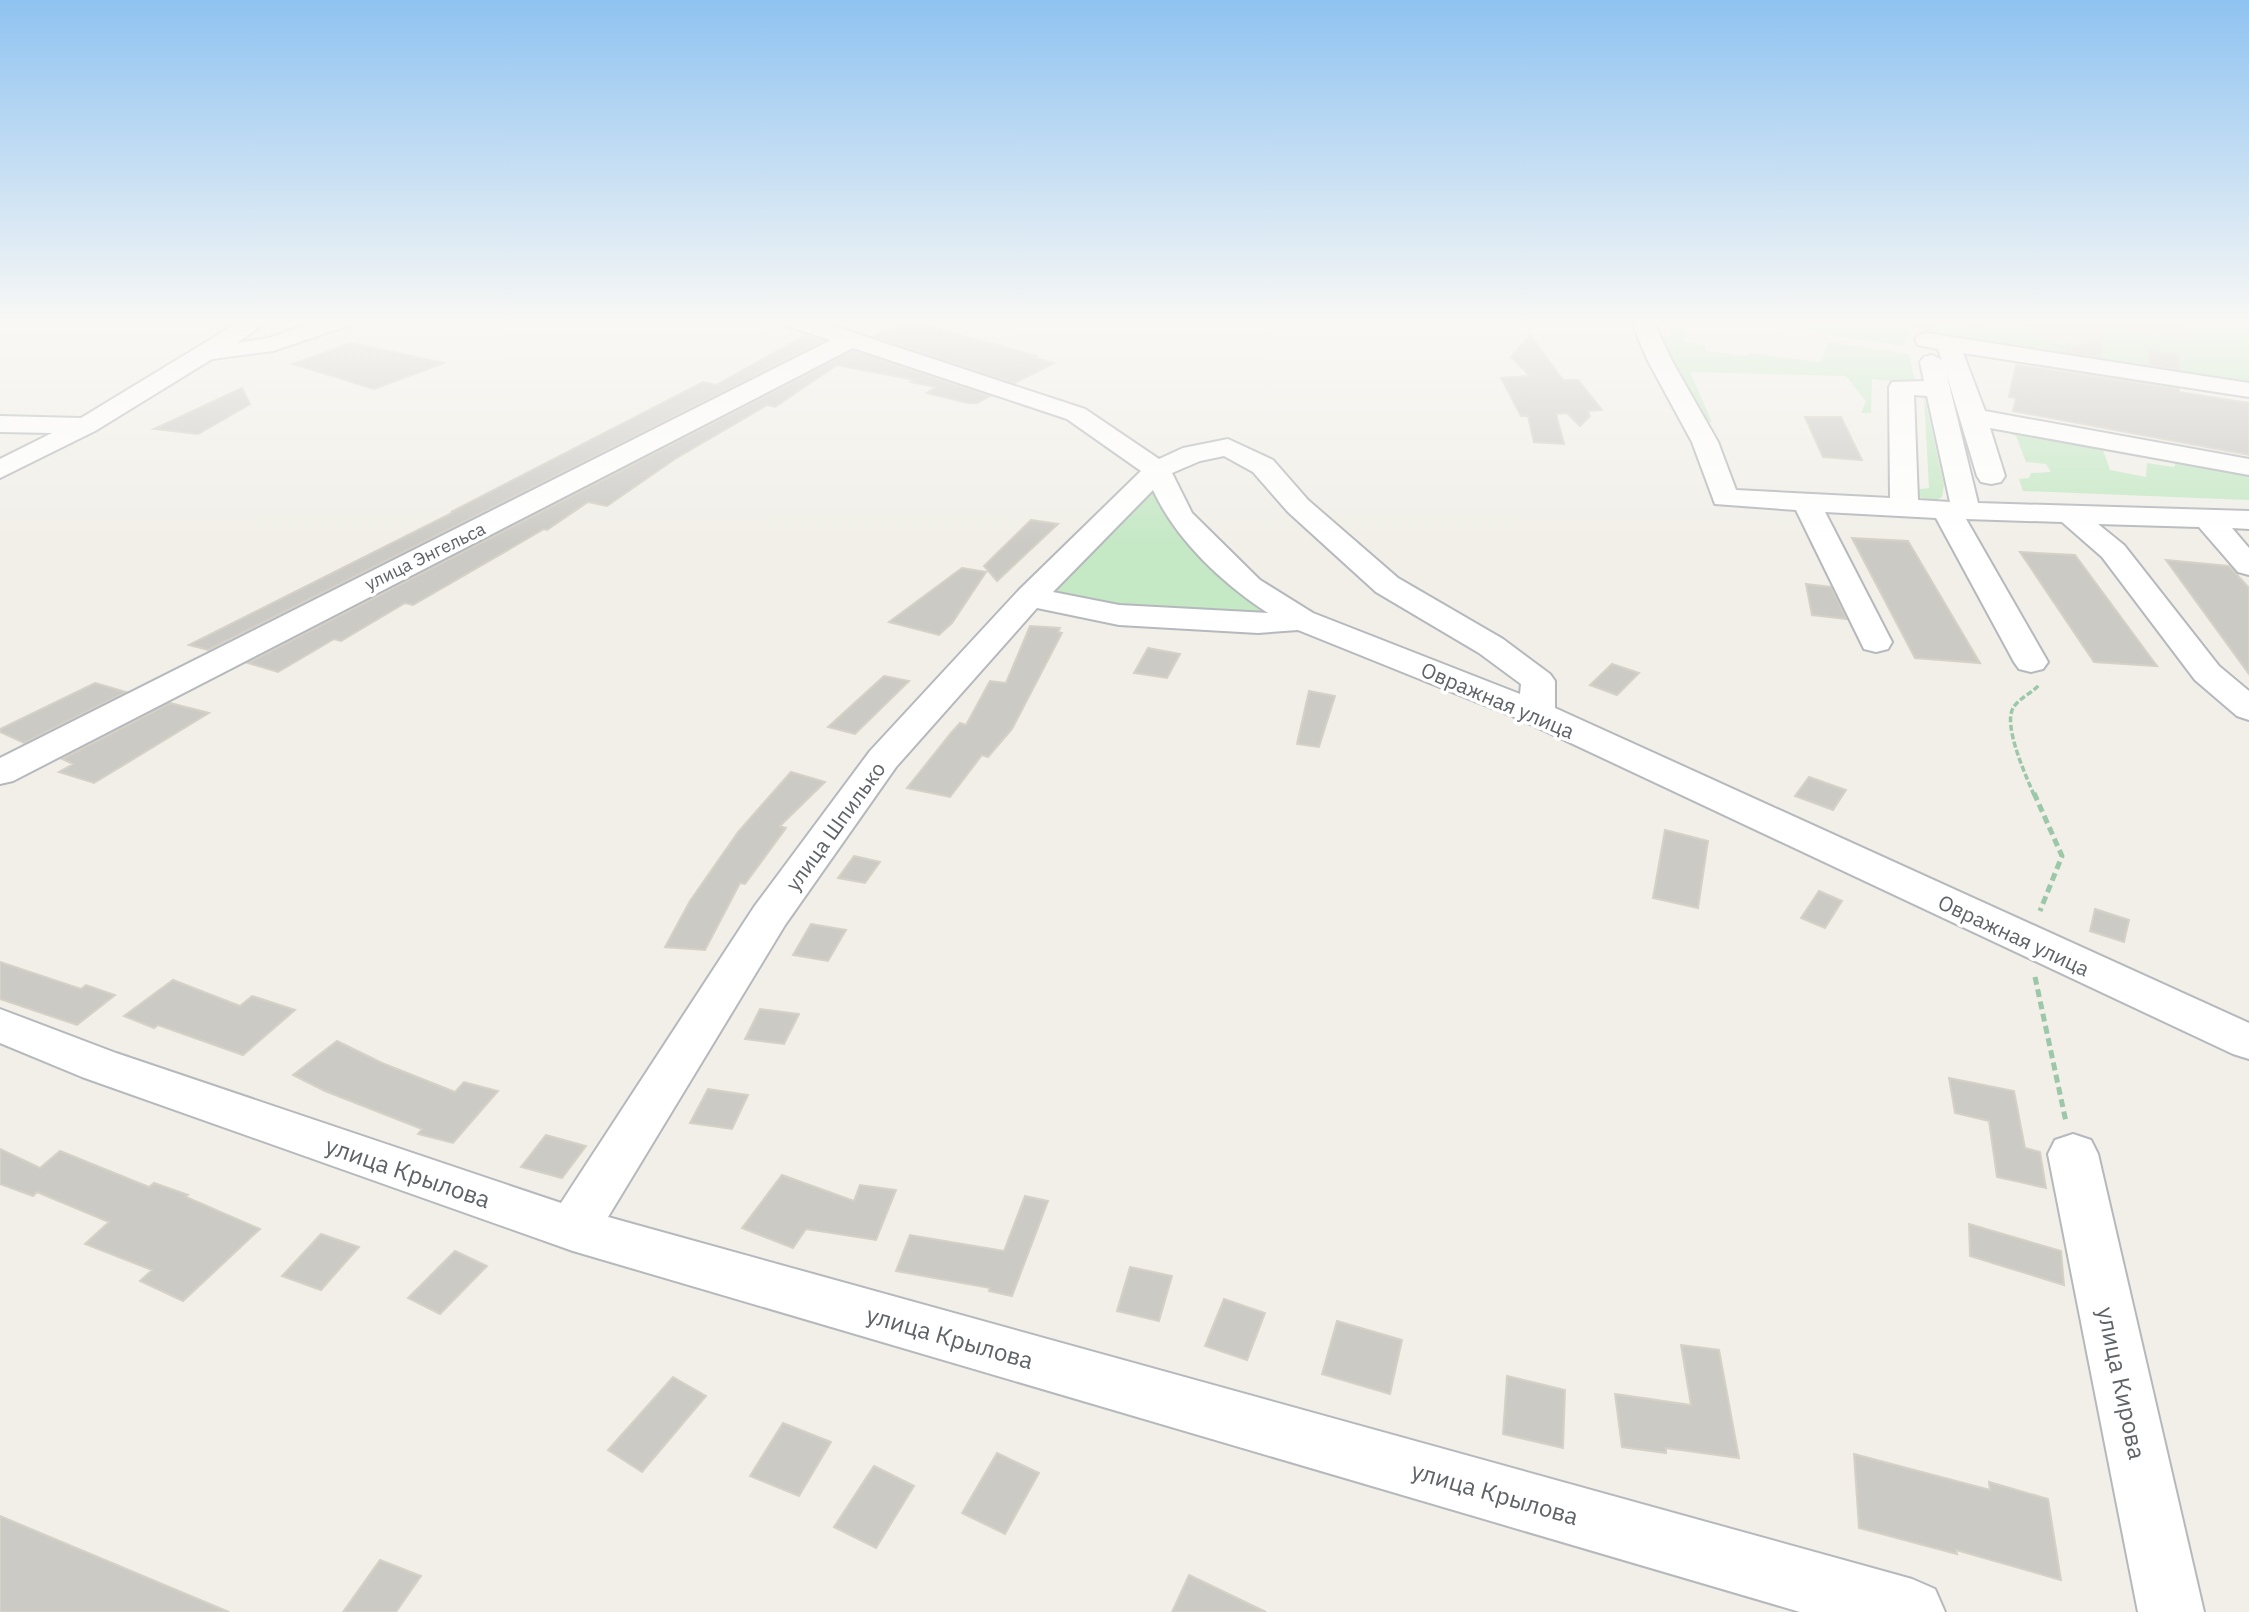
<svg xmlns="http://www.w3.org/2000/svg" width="2249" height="1612" viewBox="0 0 2249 1612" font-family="'IBM Plex Sans',sans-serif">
<rect width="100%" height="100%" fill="#f1efe8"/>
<path fill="#e1ded6" d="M1912,319H2249V385L1949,339L1950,336L1936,331L1909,328Z"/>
<path fill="#c5e8c5" d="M1670,319H1709L1685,330L1684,342L1705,345L1706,351L1747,356L1750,353L1820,362L1828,342L1909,354L1916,384L1872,379L1871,413H1861L1866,401L1846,376L1690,372L1712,422L1699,424L1654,335L1671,336Z
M1724,319H1912L1905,346L1834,336L1816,330Z
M2186,319L2230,323V319H2249V385L1949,339L1950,336L1936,333L1938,324L1988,330L1990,321L2031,328L2045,341L2102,347L2107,328L2189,341Z
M1924,395L1944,485L1942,497L1935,501L1919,497L1913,490L1929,488Z
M1999,428L2040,439L2103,450L2110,470L2146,477L2147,463L2174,467L2178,457L2249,469V500L2023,491L2019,479L2029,478L2031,473L2051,472L2046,464L2026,462L2016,436Z
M1154,487L1277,615L1141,608L1044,593Z"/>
<path fill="#cccac5" stroke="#d6d1c6" stroke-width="2" d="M911,321L1037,356L1035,358L1054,363L1015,383L872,336Z
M806,335L824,341L208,650L189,645L454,512H451L703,382L716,385Z
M1530,335L1563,380H1578L1602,410L1587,411L1590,416L1580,426L1567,413L1556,414L1564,444L1534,442L1528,416H1521L1501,378L1530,376L1511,357Z
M2103,337L2101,357L2065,352V350Z
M351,343L444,363L374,389L293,364Z
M2149,350L2179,355V370L2149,365Z
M853,351L990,396L977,403H968L927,393L936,387L911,382L915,380L837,365L775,407L767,405L675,459L607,506L588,502L547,530L544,529L413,605L405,603L341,641L334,639L278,672L248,663Z
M2016,365L2179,389V392L2249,403V455L2013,411L2016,398L2009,397Z
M242,388L250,404L198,434L154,429Z
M1805,417H1841L1862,460L1823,457Z
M1031,520L1058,524L997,581L984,566Z
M1852,538L1908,541L1980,663L1915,658Z
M2020,552L2075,555L2157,666L2094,662Z
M2166,560L2229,566L2249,588V674Z
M962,568L986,572L952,623L939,635L889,622Z
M1806,584L1831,587L1847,619L1812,615Z
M1030,626L1060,628L1058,632L1062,633L1012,729L988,757L982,755L950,797L907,788L951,733L960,723L966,725L990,681L1006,683Z
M1148,648L1180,654L1167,678L1134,673Z
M1612,664L1639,673L1617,695L1590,685Z
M884,676L909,681L855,734L828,727Z
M95,683L126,692L24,743L0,732V729Z
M1309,691L1335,696L1319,747L1297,744Z
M170,703L209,713L94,783L59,772L73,764L62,759Z
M791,772L825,782L780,826L786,828L745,884L740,883L705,950L665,947L690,901L738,832Z
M1809,777L1846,790L1833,810L1795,796Z
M1665,830L1708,841L1698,908L1653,898Z
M854,856L880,862L865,883L838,878Z
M1819,891L1842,901L1825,928L1801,918Z
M2095,909L2129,920L2124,942L2090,931Z
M811,924L846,930L828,961L793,955Z
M0,962L81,989L86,985L115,995L77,1025L0,999Z
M173,980L240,1006L252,996L295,1010L243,1055L158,1025L154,1028L124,1016Z
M760,1009L799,1014L784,1044L745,1039Z
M337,1041L382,1063L455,1092L464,1082L498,1091L453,1143L418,1134L422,1129L325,1091L293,1075Z
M1949,1078L2014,1091L2025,1148L2040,1152L2046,1188L1997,1177L1989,1121L1955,1113Z
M708,1089L748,1095L732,1129L690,1123Z
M546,1135L586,1146L562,1178L521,1167Z
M0,1149L40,1168L60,1151L149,1187L154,1183L188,1195L186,1197L260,1229L183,1301L140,1281L152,1270L85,1244L109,1222L37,1192L33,1196L0,1184Z
M782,1175L854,1201L860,1185L896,1190L876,1240L806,1229L793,1248L742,1228Z
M1025,1196L1048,1201L1012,1296L989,1291L990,1288L896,1271L910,1235L1004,1251Z
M1969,1224L2061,1251L2064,1285L1970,1256Z
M321,1234L359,1247L321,1290L282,1276Z
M455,1251L487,1266L440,1314L408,1298Z
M1130,1267L1172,1276L1159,1321L1117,1311Z
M1224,1299L1265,1313L1247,1360L1205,1346Z
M1337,1321L1402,1340L1390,1394L1322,1374Z
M1681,1345L1719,1350L1739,1458L1666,1448V1453L1622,1447L1615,1394L1691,1405Z
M1507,1376L1565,1390L1563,1448L1503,1434Z
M673,1377L706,1396L642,1472L608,1450Z
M783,1423L831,1442L799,1496L750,1476Z
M997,1453L1039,1473L1005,1534L962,1513Z
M1854,1454L1990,1490L1989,1482L2048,1499L2061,1580L1956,1550L1957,1554L1859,1528Z
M874,1466L914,1486L876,1548L834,1527Z
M0,1516L229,1612H0Z
M380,1560L421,1576L396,1612H343Z
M1189,1575L1266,1612H1172Z"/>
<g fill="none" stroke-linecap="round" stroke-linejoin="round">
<defs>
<path id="minor" d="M244,319H271L237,343L269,338L323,319H356L353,324L273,351L212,359L95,431L0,478V459L52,433L0,432V416L81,418Z
M778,319H812L1085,409L1159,459L1183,448L1228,439L1273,460L1308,500L1398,578L1503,639L1550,674L1555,681V708L2249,1023V1059L2233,1054L1524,721L1298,630L1258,633L1119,625L1037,608L896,767L785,925L608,1217L1912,1579L1935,1589L1945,1612H1800L573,1251L82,1077L0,1043V1009L116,1053L561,1203L754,907L870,751L1019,590L1141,471L1067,419L853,348L13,781L0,784V758L831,340L781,324ZM1224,456L1253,472L1288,512L1376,592L1479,653L1521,684L1520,694L1313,613L1260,580L1192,513L1172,473L1200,461ZM1153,490C1176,540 1222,583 1268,613L1119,605L1053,592Z
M1630,319H1652L1672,361L1718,442L1736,490L1890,498L1889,387L1892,382L1924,381L1920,362L1924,357L1932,355L1942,360L1938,349L1918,345L1915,340L1918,335L1926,333L2249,383V397L1963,353L1985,411L2249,459V475L1990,428L2005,476L2001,482L1991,484L1981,482L1977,476L1946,372L1978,503L2249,511V529L2232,528L2249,548V575L2238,572L2199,527L2098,524L2124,545L2219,666L2249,691V720L2237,716L2195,680L2102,557L2062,522L1966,519L2048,662L2043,669L2031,672L2019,669L2014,662L1936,518L1825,512L1892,642L1888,649L1876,652L1864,649L1796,510L1715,504L1692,442L1648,361ZM1914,395L1927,396L1950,502L1918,500Z
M2073,1134L2091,1140L2098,1154L2204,1612H2138L2048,1154L2055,1140Z"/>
</defs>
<use href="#minor" stroke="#b5b8bc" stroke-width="4"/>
<path stroke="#9cc7a9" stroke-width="3.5" stroke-dasharray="6 2.5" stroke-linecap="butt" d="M2034,795C2026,776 2003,726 2013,708C2019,698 2032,693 2039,685"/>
<path stroke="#9cc7a9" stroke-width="5" stroke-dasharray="8 4.5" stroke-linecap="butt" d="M2034,793L2062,856L2040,911
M2035,977L2066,1122"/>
<use href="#minor" fill="#fff" fill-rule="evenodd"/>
</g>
<linearGradient id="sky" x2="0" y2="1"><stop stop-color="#8fc3f1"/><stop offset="0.59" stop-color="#f9f8f5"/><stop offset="1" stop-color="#f9f8f5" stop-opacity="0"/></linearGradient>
<rect width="2249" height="545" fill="url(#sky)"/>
<g text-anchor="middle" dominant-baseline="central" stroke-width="7" stroke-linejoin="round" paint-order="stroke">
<g font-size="18" fill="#5f6368" stroke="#fff">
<text transform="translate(425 556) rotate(-26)">улица Энгельса</text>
</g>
<g font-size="21" fill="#5f6368" stroke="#fff">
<text transform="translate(1498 700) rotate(23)">Овражная улица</text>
<text transform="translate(835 826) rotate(-54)">улица Шпилько</text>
<text transform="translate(2014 935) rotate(25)">Овражная улица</text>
</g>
<g font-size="24" fill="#5f6368" stroke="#fff">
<text transform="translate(408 1172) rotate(19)">улица Крылова</text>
<text transform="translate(950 1337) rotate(16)">улица Крылова</text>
<text transform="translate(2122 1383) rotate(78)">улица Кирова</text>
<text transform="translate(1495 1493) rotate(16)">улица Крылова</text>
</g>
</g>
</svg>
